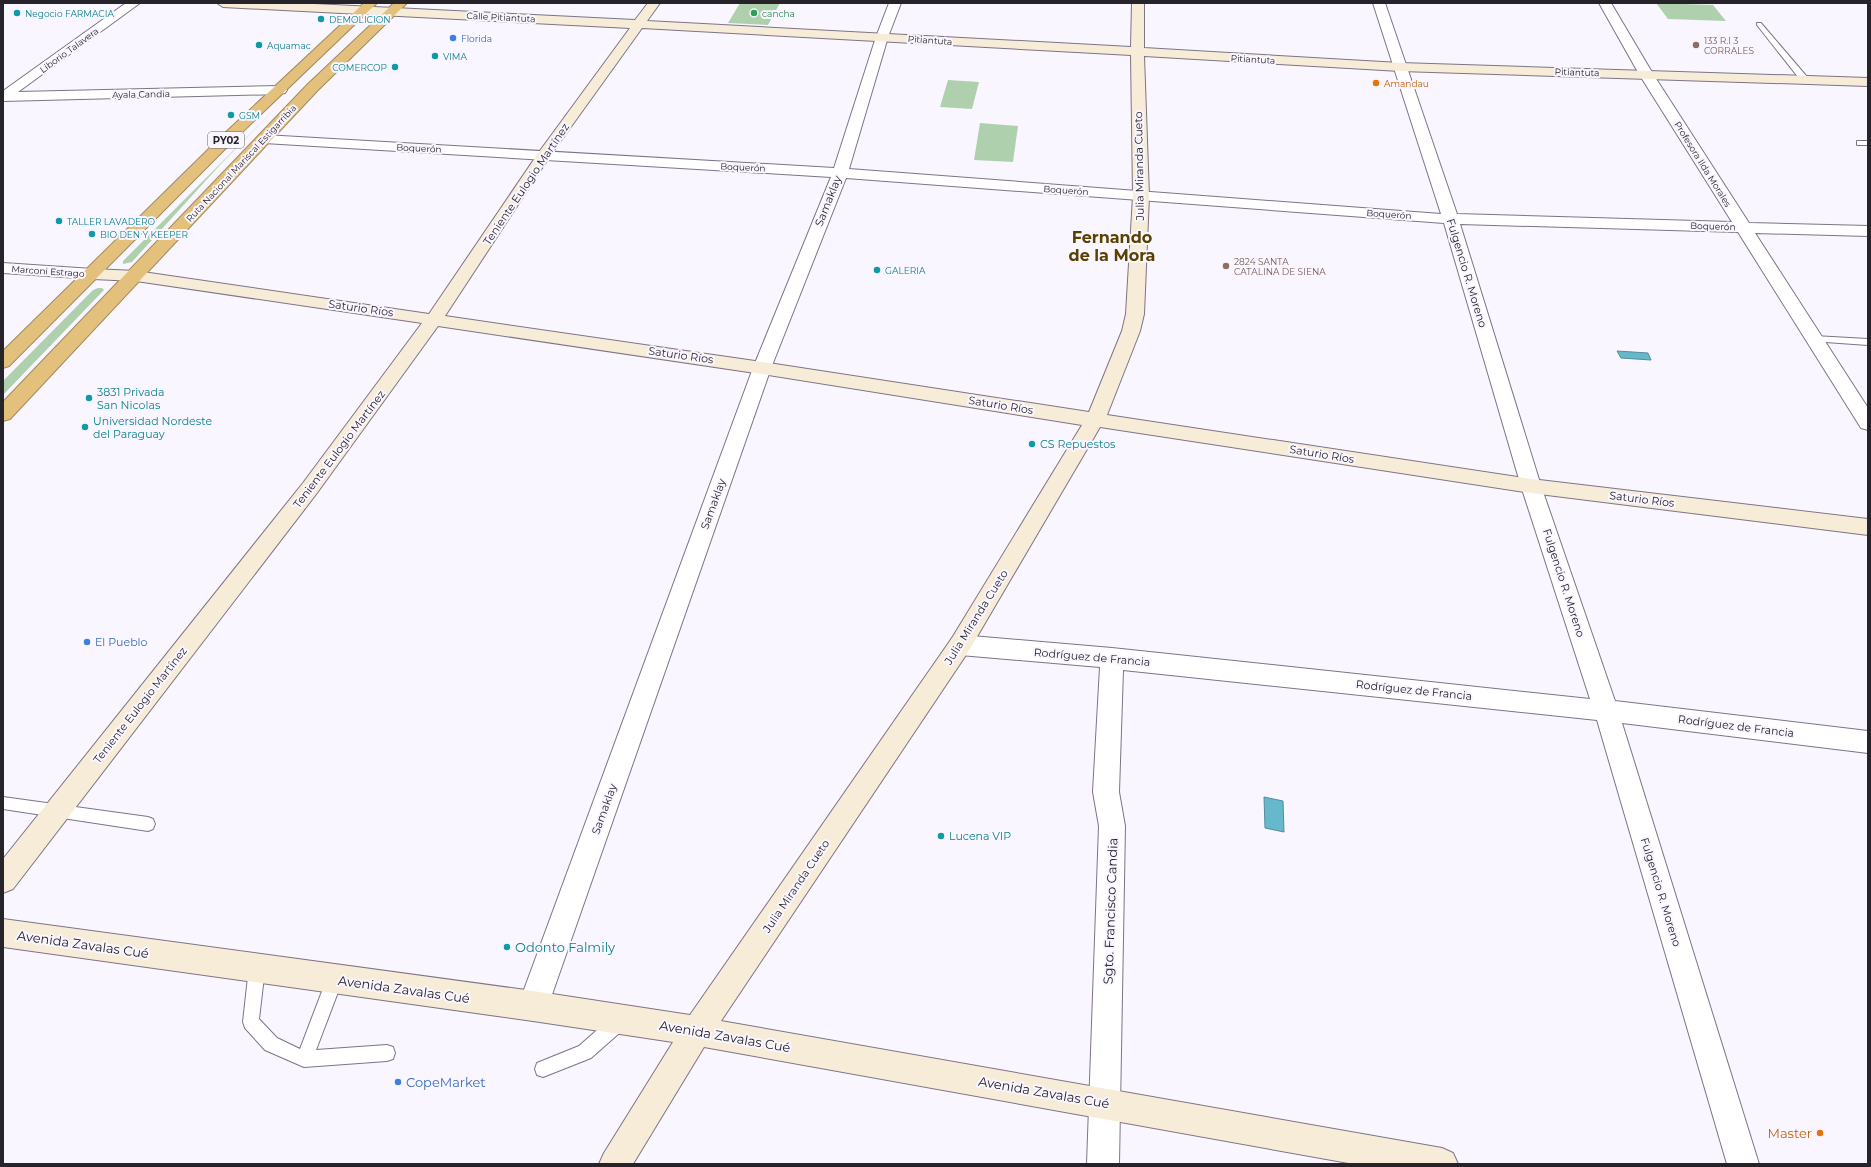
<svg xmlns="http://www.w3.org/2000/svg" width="1871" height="1167" viewBox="0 0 1871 1167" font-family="Montserrat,sans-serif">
<rect width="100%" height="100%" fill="#faf6ff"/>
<path fill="#afd0ac" d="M740,3H780L768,25L728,23Z
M1656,3L1713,5L1726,21L1668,19Z
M369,20L275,109L219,166L132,262L123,264V261L275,109Z
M948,80L979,82L972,109L940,107Z
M980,123L1018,126L1013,162L974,160Z
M98,288H102L104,290L3,395V381L93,290Z"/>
<path fill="#65b9cb" stroke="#528c9b" d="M1617,351L1648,353L1651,360L1621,358Z
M1264,797L1283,801L1284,832L1265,828Z"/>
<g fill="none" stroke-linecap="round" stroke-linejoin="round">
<defs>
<path id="lane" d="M1757,23H1761L1808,78V82H1802L1757,25Z
M1857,141H1868V145H1857Z
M1814,336L1868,339V345L1811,341L1809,339Z
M3,797L148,817L153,819L155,824L153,829L148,831L3,809Z
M257,960L262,963L265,968L259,1019L277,1038L300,1049L329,973L335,971L341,973L343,979L316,1050L387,1045L393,1047L395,1053L393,1059L387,1061L304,1067L265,1050L245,1028L243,1022L249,968L252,963Z
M619,1014L625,1016L627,1022L625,1028L591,1058L543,1077L537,1075L535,1069L537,1063L579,1046L613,1016Z"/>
<path id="street" d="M126,3H140L18,92L280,86L285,87L287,90L285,93L280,94L3,101V91Z
M889,3H901L888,37L849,169L1441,214L1373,3H1385L1457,214L1732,222L1639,74L1599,3H1611L1653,74L1749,223L1868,226V236L1755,233L1868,408V430L1861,428L1738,232L1460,224L1541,486L1615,701L1868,731V753L1622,723L1759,1164H1727L1597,720L1123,670L1119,792L1125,826L1119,1164H1087L1099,826L1093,792L1100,667L960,655L952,652L948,645L952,638L960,635L1112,648L1590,699L1521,486L1444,223L846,178L771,368L548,1006L543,1016L533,1021L523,1016L518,1006L753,368L831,177L264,143L259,142L257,139L259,136L264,135L834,168L876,37Z
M3,263L93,269L99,270L101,274L99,278L93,279L3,273Z"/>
<path id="secondary" d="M217,3H294L635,20L648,3H660L647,21L1131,47L1132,3H1144V48L1400,63L1868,78V86L1400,71L1144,56L1149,196L1144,314L1140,331L1107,415L1531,479L1868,519V535L1531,493L1100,427L968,652L721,1021L1442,1148L1453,1153L1458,1164H1354L704,1047L633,1164H599L604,1153L673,1042L533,1021L3,947V919L533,991L690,1015L952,638L1082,425L762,374L438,326L317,493L13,889L3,893V859L303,483L422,323L136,281L93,279L87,278L85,274L87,270L93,269L136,271L429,314L539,152L630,28L223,7ZM642,28L1131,55L1133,196L1126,314L1122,331L1089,412L762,362L445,316L550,156Z"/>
<path id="highway" d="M364,3H377L235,139L9,366L3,368V351L225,133Z
M394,3H407L318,90L10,419L3,421V402L308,84Z"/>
</defs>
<use href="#lane" stroke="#7d7487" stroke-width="2"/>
<use href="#street" stroke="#7d7487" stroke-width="2"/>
<use href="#secondary" stroke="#7d7487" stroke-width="2"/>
<use href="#highway" stroke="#a18a60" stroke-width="2"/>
<use href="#lane" fill="#fff" fill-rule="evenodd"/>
<use href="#street" fill="#fff" fill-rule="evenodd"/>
<use href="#secondary" fill="#f7ecd8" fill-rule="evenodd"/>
<use href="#highway" fill="#e3c17c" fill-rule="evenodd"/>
</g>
<g fill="#0f9aa8" stroke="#faf6ff" stroke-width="1.5">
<circle cx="17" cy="13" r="4"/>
<circle cx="321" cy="19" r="4"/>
<circle cx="259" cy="45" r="4"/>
<circle cx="435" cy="56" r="4"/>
<circle cx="395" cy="67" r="4"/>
<circle cx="231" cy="115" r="4"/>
<circle cx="59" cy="221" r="4"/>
<circle cx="92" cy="234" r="4"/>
<circle cx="877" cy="270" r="4"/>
<circle cx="89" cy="398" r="4"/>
<circle cx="85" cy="427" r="4"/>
<circle cx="1032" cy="444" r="4"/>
<circle cx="941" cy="836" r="4"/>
<circle cx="507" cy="947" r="4"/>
</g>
<circle fill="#2e9e5b" stroke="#faf6ff" stroke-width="1.5" cx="754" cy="13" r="4"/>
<g fill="#3f7fe0" stroke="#faf6ff" stroke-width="1.5">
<circle cx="453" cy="38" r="4"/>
<circle cx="87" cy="642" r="4"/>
<circle cx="398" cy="1082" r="4"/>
</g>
<g fill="#8d6e63" stroke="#faf6ff" stroke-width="1.5">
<circle cx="1696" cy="45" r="4"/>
<circle cx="1226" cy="266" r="4"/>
</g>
<g fill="#e8710a" stroke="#faf6ff" stroke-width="1.5">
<circle cx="1376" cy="83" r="4"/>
<circle cx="1820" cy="1133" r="4"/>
</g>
<g text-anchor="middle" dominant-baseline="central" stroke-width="4" stroke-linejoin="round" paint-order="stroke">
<g font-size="9" fill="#0d838f" stroke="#faf6ff" text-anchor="start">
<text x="25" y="13">Negocio FARMACIA</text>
<text x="329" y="19">DEMOLICION</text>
<text x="267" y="45">Aquamac</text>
<text x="443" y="56">VIMA</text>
<text x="387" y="67" text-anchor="end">COMERCOP</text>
<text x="239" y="115">GSM</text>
<text x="67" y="221">TALLER LAVADERO</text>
<text x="100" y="234">BIO DEN Y KEEPER</text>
<text x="885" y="270">GALERIA</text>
</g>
<g font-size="9" fill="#27864d" stroke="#faf6ff" text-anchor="start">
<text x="762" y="13">cancha</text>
</g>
<g font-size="9" fill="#27232b" stroke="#faf6ff">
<text transform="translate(501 17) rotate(3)">Calle Pitiantuta</text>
<text transform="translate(930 40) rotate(4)">Pitiantuta</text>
<text transform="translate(69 50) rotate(-36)">Liborio Talavera</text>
<text transform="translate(1253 59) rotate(3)">Pitiantuta</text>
<text transform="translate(1577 72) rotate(2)">Pitiantuta</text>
<text transform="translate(141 94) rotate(-1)">Ayala Candia</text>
<text transform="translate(419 148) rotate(3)">Boquerón</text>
<text transform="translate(241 163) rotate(-47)">Ruta Nacional Mariscal Estigarribia</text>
<text transform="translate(1703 164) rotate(58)">Profesora Ilda Morales</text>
<text transform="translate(743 167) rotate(3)">Boquerón</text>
<text transform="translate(1066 190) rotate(4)">Boquerón</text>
<text transform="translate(1389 214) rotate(4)">Boquerón</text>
<text transform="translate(1713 226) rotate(2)">Boquerón</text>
<text transform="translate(48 271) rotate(4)">Marconi Estrago</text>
</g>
<g font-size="9" fill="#366cbe" stroke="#faf6ff" text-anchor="start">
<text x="461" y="38">Florida</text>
</g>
<g font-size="9" fill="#785e54" stroke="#faf6ff" text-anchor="start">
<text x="1704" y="40">133 R.I 3<tspan x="1704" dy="10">CORRALES</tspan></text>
<text x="1234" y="261">2824 SANTA<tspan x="1234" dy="10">CATALINA DE SIENA</tspan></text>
</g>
<g font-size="9" fill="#c56008" stroke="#faf6ff" text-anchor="start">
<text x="1384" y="83">Amandau</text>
</g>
<rect fill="#faf6ff" stroke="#66626b" stroke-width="1" x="208" y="132" width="36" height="16" rx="3"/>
<g font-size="10" font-weight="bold" fill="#27232b">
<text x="226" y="140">PY02</text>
</g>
<g font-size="11" fill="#27232b" stroke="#faf6ff">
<text transform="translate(1139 166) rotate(-91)">Julia Miranda Cueto</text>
<text transform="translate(526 184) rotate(-56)">Teniente Eulogio Martínez</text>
<text transform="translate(828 201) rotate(-68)">Samaklay</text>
<text transform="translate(1467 273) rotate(73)">Fulgencio R. Moreno</text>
<text transform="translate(361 308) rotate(8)">Saturio Ríos</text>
<text transform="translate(681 355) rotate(8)">Saturio Ríos</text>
<text transform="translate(1001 405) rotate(9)">Saturio Ríos</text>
<text transform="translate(339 449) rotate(-53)">Teniente Eulogio Martínez</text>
<text transform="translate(1322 454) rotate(9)">Saturio Ríos</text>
<text transform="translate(1642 499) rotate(7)">Saturio Ríos</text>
<text transform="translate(713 504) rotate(-70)">Samaklay</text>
<text transform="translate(1564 583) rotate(72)">Fulgencio R. Moreno</text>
<text transform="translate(976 617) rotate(-58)">Julia Miranda Cueto</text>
<text transform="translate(1092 657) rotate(5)">Rodríguez de Francia</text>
<text transform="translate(1414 690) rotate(6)">Rodríguez de Francia</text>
<text transform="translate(140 705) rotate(-52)">Teniente Eulogio Martínez</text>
<text transform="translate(1736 726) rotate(7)">Rodríguez de Francia</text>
<text transform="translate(604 809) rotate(-70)">Samaklay</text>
<text transform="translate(796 886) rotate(-56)">Julia Miranda Cueto</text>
<text transform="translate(1661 892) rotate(73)">Fulgencio R. Moreno</text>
</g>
<g font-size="11" fill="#0d838f" stroke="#faf6ff" text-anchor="start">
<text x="97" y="392">3831 Privada<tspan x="97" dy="13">San Nicolas</tspan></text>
<text x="93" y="421">Universidad Nordeste<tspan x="93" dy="13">del Paraguay</tspan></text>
<text x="1040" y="444">CS Repuestos</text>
<text x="949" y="836">Lucena VIP</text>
</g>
<g font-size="11" fill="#366cbe" stroke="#faf6ff" text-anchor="start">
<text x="95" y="642">El Pueblo</text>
</g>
<g font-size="13" fill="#27232b" stroke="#faf6ff">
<text transform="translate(1110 911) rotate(-88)">Sgto. Francisco Candia</text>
<text transform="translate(83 944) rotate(8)">Avenida Zavalas Cué</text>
<text transform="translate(404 989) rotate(8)">Avenida Zavalas Cué</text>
<text transform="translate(725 1036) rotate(10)">Avenida Zavalas Cué</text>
<text transform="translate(1044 1092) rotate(10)">Avenida Zavalas Cué</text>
</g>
<g font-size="13" fill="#0d838f" stroke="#faf6ff" text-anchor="start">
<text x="515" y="947">Odonto Falmily</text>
</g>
<g font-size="13" fill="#366cbe" stroke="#faf6ff" text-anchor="start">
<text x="406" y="1082">CopeMarket</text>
</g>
<g font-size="13" fill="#c56008" stroke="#faf6ff" text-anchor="end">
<text x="1812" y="1133">Master</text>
</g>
<g font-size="16" font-weight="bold" fill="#5a4101" stroke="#faf6ff">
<text x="1112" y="237">Fernando<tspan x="1112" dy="18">de la Mora</tspan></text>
</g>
</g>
<rect width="1871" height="1167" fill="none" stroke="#27232b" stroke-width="8"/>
</svg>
